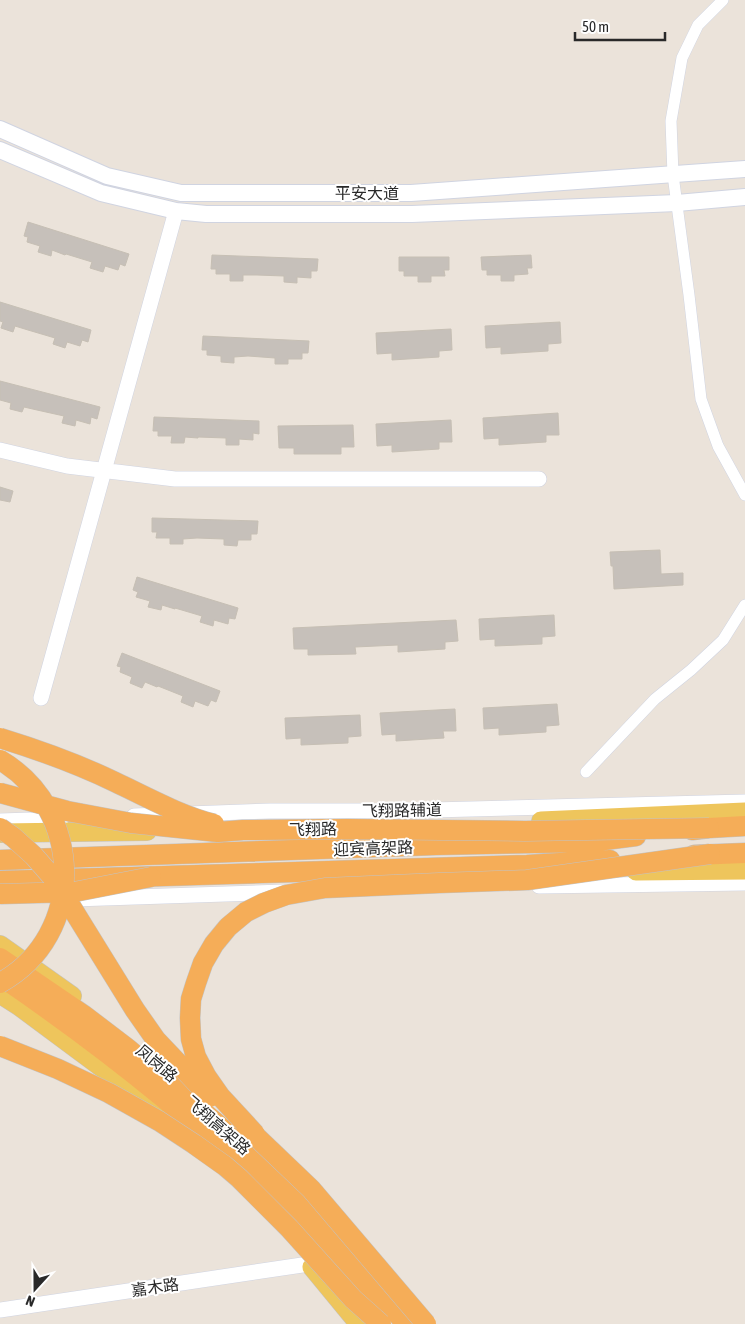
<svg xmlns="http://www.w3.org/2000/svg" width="745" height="1324" viewBox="0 0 745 1324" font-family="'Asap Condensed','Noto Sans SC',sans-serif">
<rect width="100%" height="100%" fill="#ebe3da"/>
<path fill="#c6c0ba" stroke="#c6bfb4" d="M28,222L129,254L125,266L120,264L118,270L105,266L103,272L90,268L92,262L66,254L65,255L52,250L51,256L38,252L40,246L27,242L28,237L24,236Z
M212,255L318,259L317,271H311V278L297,277V283L284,282V276L257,275H243V281H230V274H216V269H211Z
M531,255L532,268H527L528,274L514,275V281H501V275H487V270H482L481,257Z
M399,257H449V270H444L445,276H431V282H418V276H404V271H399Z
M0,302L91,330L88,342L82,340L80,346L67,342L65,348L53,344L55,338L28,330L15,326L13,332L1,328L3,322L0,321Z
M560,322L561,343L548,344V351L501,354V347L486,348L485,326Z
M451,329L452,350L439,351V357L392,360V353L377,354L376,333Z
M203,336L309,341L308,353H302V359H288V364H275V358L248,356L234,357V363L221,362V356L207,355V350H202Z
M0,381L100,407L97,419L91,417L90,424L76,420L75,426L62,423L64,416L37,410L24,407L22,412L10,409L11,403L0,400Z
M558,413L559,435H546V442L499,445V438L484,439L483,418Z
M154,417L259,421V434L253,433V440L239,439V445H226V438L198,437V438L185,437L184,443H171L172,436H158V431H153Z
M451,420L452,442H439V449L392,452V445L377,446L376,424Z
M353,425L354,447H341V454H294V448H279L278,426Z
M0,487L13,491L10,502L0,500Z
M152,518L258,521L257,534H251V540H238L237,546L224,545V539L197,538L183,539V544H170V538H156L157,532H152Z
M660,550L661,574L683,573V585L614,589L613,566H611L610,552Z
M137,577L238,608L235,619L229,618L228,624L214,620L213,626L200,622L202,616L175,608V609L162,605L161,610L148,607L150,601L136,597L138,592L133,590Z
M554,615L555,636L542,637V644L495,646V639L480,640L479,619Z
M456,620L458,641L445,642V649L398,652V645L355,647L356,654L308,655V649H294L293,628Z
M122,653L220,691L216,702L211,700L208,706L195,701L193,707L181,702L183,696L158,686L157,687L145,682L142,688L130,683L132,677L120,672L121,667L117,666Z
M557,704L559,725L546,726V732L499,735V728L484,729L483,708Z
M455,709L456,731H443L444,738L396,741V734L382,735L380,713Z
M360,715L361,736L348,737V743L301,745V738L286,739L285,718Z"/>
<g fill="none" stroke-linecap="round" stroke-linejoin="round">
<defs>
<path id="minor" d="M723,0L698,25L682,58L671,121L673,175L689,295L701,399L718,446L745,495
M586,772L655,699L691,670L723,640L745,605"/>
<path id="tertiary" d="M0,450L67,466L175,479H539
M41,698L176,211
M134,816L270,811H394L745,802
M0,821L61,819
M539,886L745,883
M74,899L283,892
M0,1310L309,1264"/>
<path id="secondary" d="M0,129L107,176L181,193H411L745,169
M0,150L101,193L176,211L206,214H412L677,203L745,197"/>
<path id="primary" d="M541,821L745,812
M0,833L147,831
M636,871L745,870
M0,945L72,996
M0,994L19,1006L116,1078L157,1115
M312,1267L359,1324"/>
<path id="trunk" d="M692,830L709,828L745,826
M694,855L745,853
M0,860L436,845L589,842L636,836
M0,881L527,865L610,860
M0,958L85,1016L127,1048L215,1122L256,1158L307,1209L406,1324
M0,976C119,1057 232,1148 329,1254C345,1271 358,1290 372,1308"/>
</defs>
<use href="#minor" stroke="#d0d4e1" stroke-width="12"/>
<use href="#tertiary" stroke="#d0d4e1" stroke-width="16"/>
<use href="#secondary" stroke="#d0d4e1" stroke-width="18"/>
<use href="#primary" stroke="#c3c3c3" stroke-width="20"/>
<use href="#trunk" stroke="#c3c3c3" stroke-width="21"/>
<use href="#minor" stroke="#fff" stroke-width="11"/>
<use href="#tertiary" stroke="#fff" stroke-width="15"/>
<use href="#secondary" stroke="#fff" stroke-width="16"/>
<use href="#primary" stroke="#eec55c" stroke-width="19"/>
<use href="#trunk" stroke="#f5ad58" stroke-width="20"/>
<defs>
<path id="trunk-bridge" d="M0,738C39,750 78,764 115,782C147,797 181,816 214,824
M0,760C84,809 87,935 0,983
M0,793L67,811L131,823L218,832L243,830L348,829L525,831L709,828
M0,828L13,837L34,856L54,879L135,1010L156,1040L210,1097
M0,894L74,892L151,877
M0,1046L58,1069L109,1093L159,1121L194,1144L225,1166L239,1178L289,1228L353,1299L381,1324
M246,1127L311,1189L426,1324
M255,1134L220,1096L206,1076L196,1057L191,1039L190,1018L191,999L196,983L203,963L214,944L228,927L246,912L264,903L286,895L325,888L439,883L527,880L710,854"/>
</defs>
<use href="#trunk-bridge" stroke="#c3c3c3" stroke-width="21" stroke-linecap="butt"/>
<use href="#trunk-bridge" stroke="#f5ad58" stroke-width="20"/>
</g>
<g text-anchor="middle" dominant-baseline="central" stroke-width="4" stroke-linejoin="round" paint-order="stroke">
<g font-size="16" fill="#292929" stroke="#fff">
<text x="367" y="193">平安大道</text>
<text transform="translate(402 810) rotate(-1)">飞翔路辅道</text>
<text transform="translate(313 829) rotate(-1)">飞翔路</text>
<text transform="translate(373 848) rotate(-2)">迎宾高架路</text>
<text transform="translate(157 1063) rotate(40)">凤岗路</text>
<text transform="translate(218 1125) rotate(41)">飞翔高架路</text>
<text transform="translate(155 1287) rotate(-8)">嘉木路</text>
</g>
</g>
<g transform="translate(35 1289) rotate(201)" stroke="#ffffff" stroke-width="4" paint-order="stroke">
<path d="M0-4L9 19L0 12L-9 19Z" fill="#292929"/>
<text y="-8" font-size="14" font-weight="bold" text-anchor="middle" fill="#292929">N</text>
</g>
<path d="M575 32v8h90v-8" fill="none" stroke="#292929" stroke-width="2.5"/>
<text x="582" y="32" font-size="15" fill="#292929" stroke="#ffffff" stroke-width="4" paint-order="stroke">50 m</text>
</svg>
